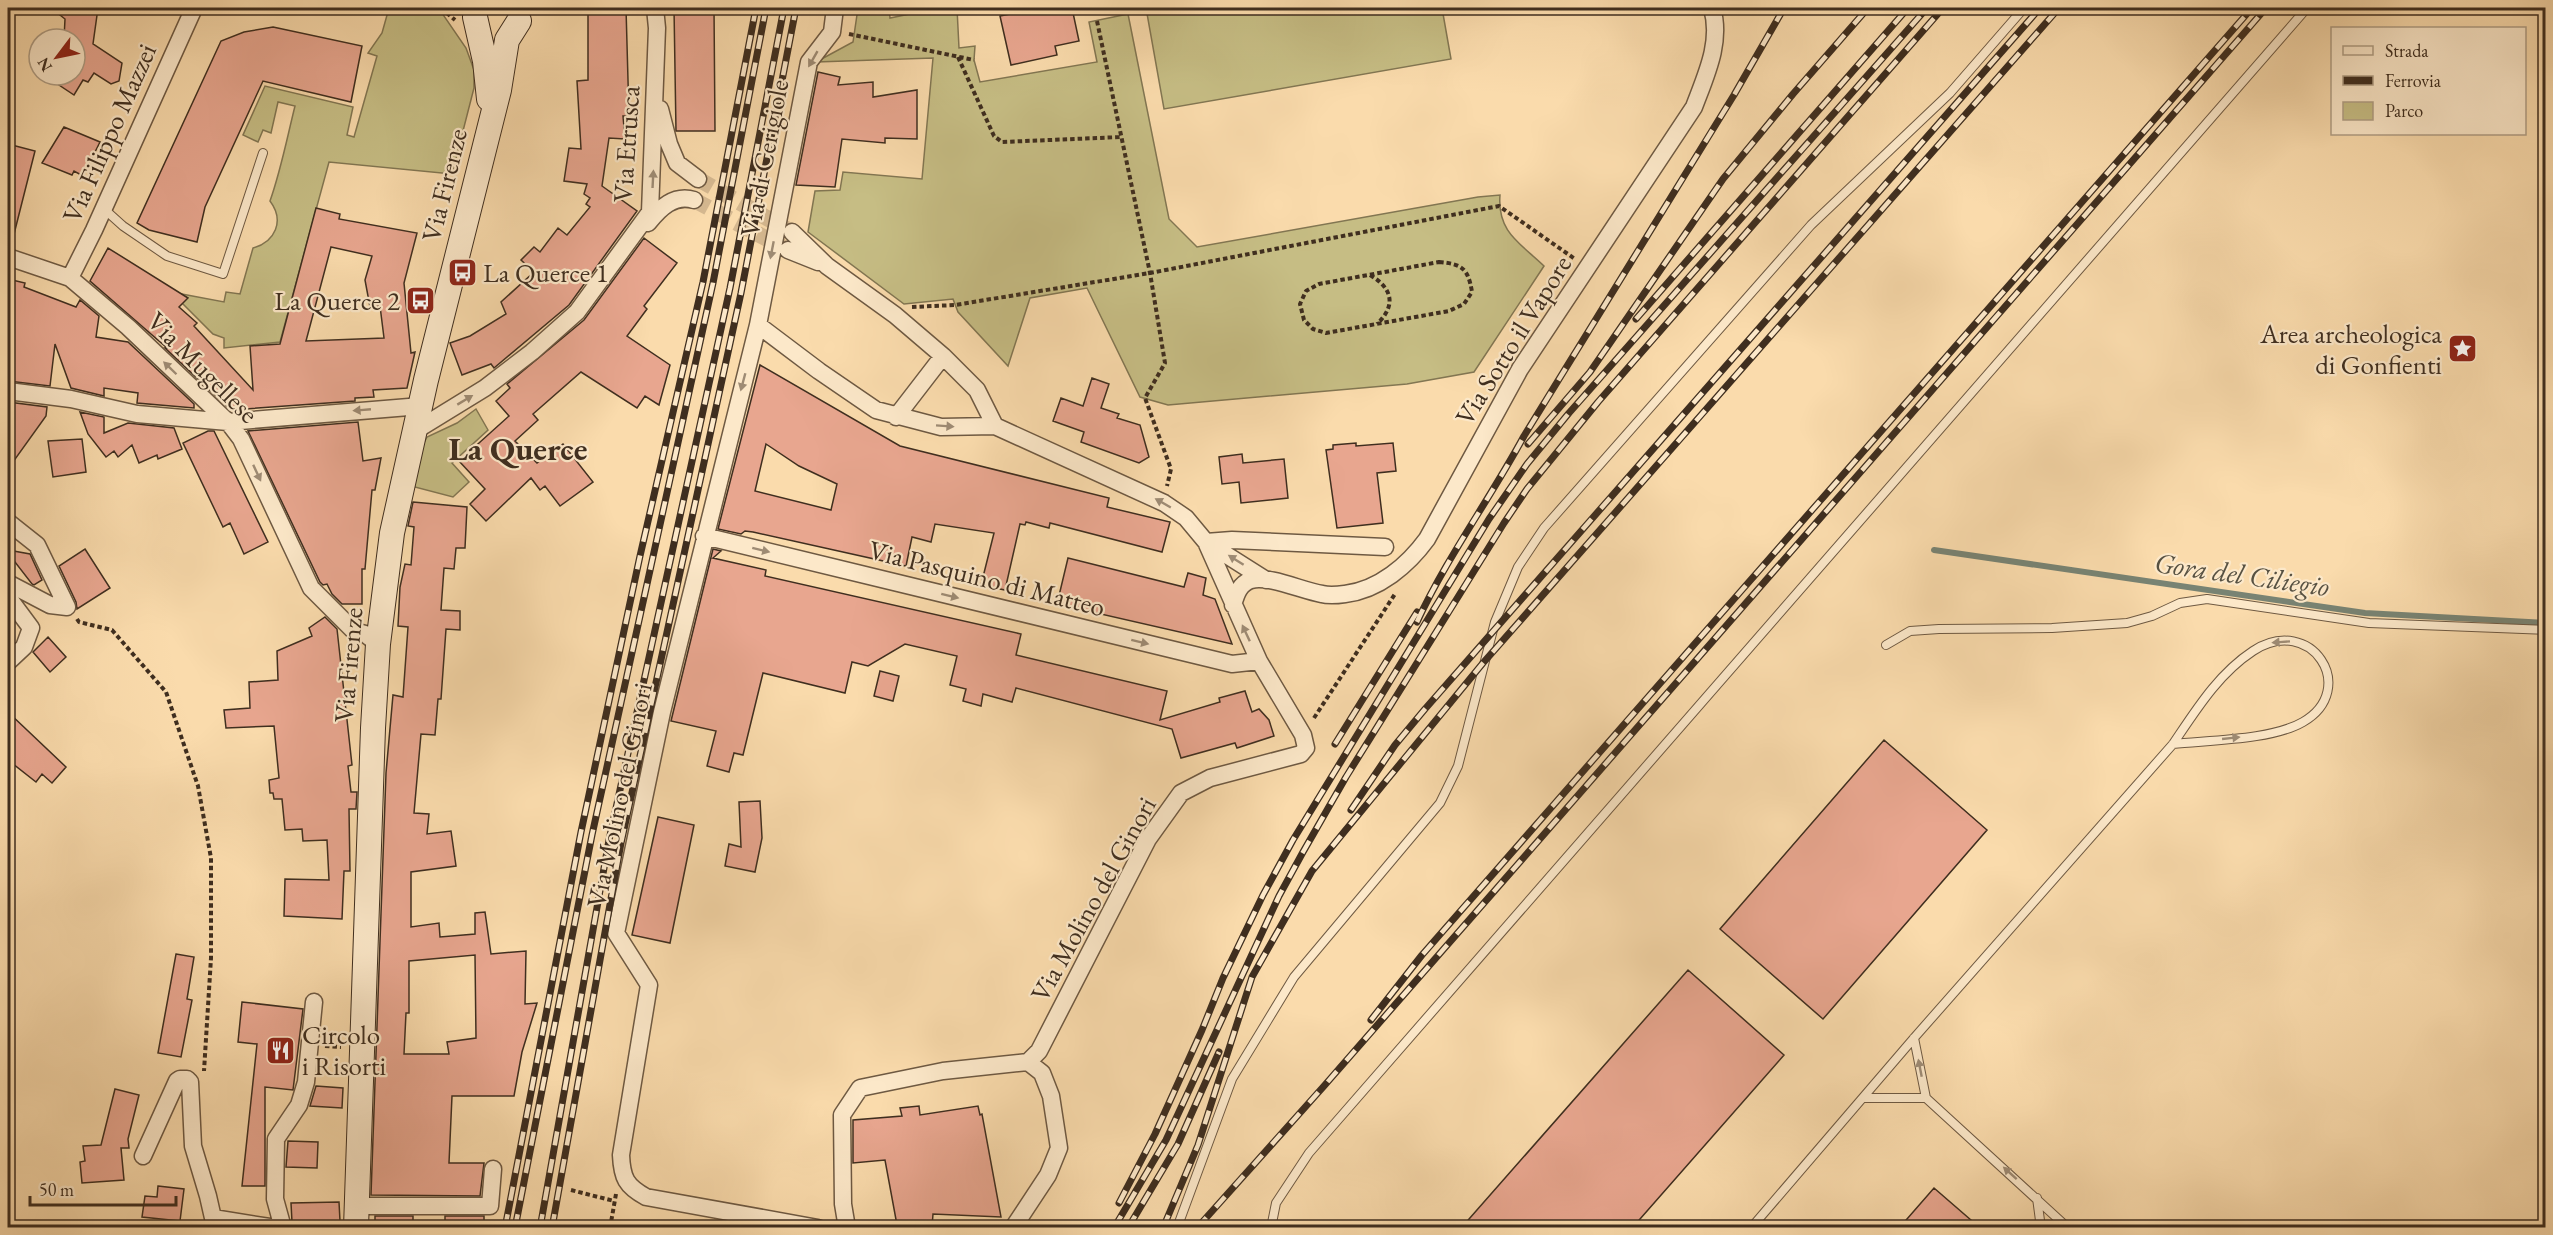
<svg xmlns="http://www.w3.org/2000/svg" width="2553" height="1235" viewBox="0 0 2553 1235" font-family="'EB Garamond',serif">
<rect width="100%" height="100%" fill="#fadbac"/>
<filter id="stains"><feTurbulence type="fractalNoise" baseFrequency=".00333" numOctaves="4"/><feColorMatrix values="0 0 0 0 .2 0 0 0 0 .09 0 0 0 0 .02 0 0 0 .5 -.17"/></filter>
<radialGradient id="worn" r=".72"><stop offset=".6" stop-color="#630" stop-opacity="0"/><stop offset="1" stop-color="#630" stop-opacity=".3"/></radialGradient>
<path fill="#c6bd84" stroke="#827652" stroke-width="1.5" d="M389,8H430L442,13L466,48L474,70V88L452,174L329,162L280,342L224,348V338L213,334L171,292L224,302L226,292L240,294L253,248C275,242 285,221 270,201C281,170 287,138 295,106L278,102L271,133L263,130L258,142L243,135L265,86L353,107L347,135L354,137L377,56L368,53L382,33Z
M858,8H889L890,18L939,8H957L959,48L975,46L974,60L980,82L1097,62L1089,22L1128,14L1169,219L1197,247L1478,197L1500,195C1497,232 1520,243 1544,266L1474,372L1407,384L1168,405L1140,397L1087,288L1030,298L1008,366L958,312L953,299L904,304L808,232L815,191L840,190L843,172L922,179L933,58L816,62L853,42Z
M1146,8H1442L1451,59L1164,109Z
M476,409L488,430L452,463L469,482L453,497L411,486L416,459L427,437L457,423Z"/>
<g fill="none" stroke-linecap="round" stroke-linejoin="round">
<path stroke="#788373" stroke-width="6" d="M1934,550L2365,613L2546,623"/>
</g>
<path fill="#e8a68f" stroke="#3f2e1f" stroke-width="1.5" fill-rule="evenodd" d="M51,8H98L93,44L122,63L119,81L111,84L94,73L88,82L83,80L74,95L44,75H75V39H64L65,19Z
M588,8H626L629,116H623L625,139L609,138L602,186L637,211L569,305L494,368L491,364L462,375L450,343L470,336L506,314L501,302L534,272L521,260L534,247L540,252L558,228L567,235L590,207L586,204L590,198L584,194L587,184L564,181L569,148L581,149L577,81L588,80Z
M674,8H714L715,131H676Z
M1040,8H1072L1079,41L1055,46L1057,55L1011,65L1000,16Z
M273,27L362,46L351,102L263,81L205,207L197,242L149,230L137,223L221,41L244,32Z
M818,72L840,77L838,85L873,82V97L917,90V139L885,138V143L842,139L835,187L796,185Z
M64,127L100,142L83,176L74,171L72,175L42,163Z
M8,144L35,151L13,238L8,237Z
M316,208L340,214L339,219L417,233L404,283L411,353L415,352L407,388L373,390L374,397L355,398V401L231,410L165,348H167L90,281L108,248L188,298L179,307L197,323L194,326L253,390L250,346L280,344ZM331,247L372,256L365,280L370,307L380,306L384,338L306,341Z
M644,238L677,263L644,306L647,309L627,336L670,365L659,405L645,396L637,408L581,372L533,414L538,420L515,441L537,463L563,444L593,482L560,506L545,486L540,490L531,478L486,521L470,504L485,489L459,461L509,416L496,401L510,388L507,384L584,320Z
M8,279L25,283L24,287L76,307L80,300L99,316L96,337L128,342L194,404V408L137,403L138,393L104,388V396L71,388L55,344L50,386L8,381Z
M760,365L900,446L1109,498L1107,507L1170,522L1162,552L1050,523L1049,528L1026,522L1025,525L1020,524L1005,590L981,585L994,533L935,524L931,542L912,537L906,566L753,532L745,531L741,534L718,529ZM766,444L799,466L837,484L831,510L755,491Z
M1092,378L1109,384L1101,408L1119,414L1117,418L1140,425L1149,457L1139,463L1081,442L1084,432L1053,421L1061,398L1083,406Z
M8,402L47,407L46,416L8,469Z
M80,412L104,417V433L128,423L174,428L182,449L158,459L157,455L139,463L132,445L118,457L114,451L106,457L88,434Z
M358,422L363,461L381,458L375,490H372L365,569H362V604H342L332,594L327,584L323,585L320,582L248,431Z
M208,431H214L268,542L244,554L230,523L223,527L183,443Z
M82,439L86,472L53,477L48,441Z
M1356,443V446L1393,443L1396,471L1377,473L1383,523L1337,528L1326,450L1333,449V445Z
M1242,454L1243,463L1284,459L1288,498L1241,503L1239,482L1222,484L1219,457Z
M413,502L467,507L465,548H456L454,569L444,568L441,610L460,611V630L446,629L441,699H438L435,735L421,734L414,813L429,814L427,834L451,831L456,866L411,872V927L439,923L440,937L475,934V913L485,912L491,954L526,951L525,1004L537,1003L522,1052L514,1096H452L449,1163H484L480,1196L371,1195L386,773L393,695L403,697L408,627L398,626L400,587L405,564L411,565L414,527L408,526ZM475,955L476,1038L447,1042L449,1054H404L406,1013H409V961Z
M85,549L110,588L77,609L76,602L59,566Z
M713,549L721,551L713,558L766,570L765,576L1021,634L1016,655L1167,691L1160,720L1220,702L1219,698L1245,691L1252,712L1259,709L1269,720L1274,736L1237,748L1235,743L1181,758L1172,729L1016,688L1012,702L983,694L981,706L963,701L966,689L950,685L957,656L905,644L868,666L852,662L845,693L763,673L743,755L734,753L729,772L707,766L716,731L671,721Z
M8,550L30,554L42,580L34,585L32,584L8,553Z
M1068,558L1184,587L1188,573L1206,578L1203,595L1215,599L1232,644L1057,604Z
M325,617L337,629L352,765L348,766L351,792H357L356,809H349L350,871H344L342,919L284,916L285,879L329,880L327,840L303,841L302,829L285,830L282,799H274L273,793H270L269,780L279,778L274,726L226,728L224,710L250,708L249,682L278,680L277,651L312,636L309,628Z
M48,637L66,657L50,672L33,652Z
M880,671L899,676L893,701L874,696Z
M8,712L66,767L52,783L42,774L36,782L8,760Z
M1884,740L1987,830L1823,1019L1720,929Z
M760,801L762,838L755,872L725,866L729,844L741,847L739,802Z
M658,817L694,825L670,943L632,935Z
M176,954L194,957L187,999L192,1000L181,1057L158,1053Z
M1688,970L1784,1055L1633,1227H1462Z
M242,1002L303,1009L293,1090L265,1087V1186H242L257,1044L238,1042Z
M316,1086L343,1088L342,1108L310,1106Z
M115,1089L139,1095L128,1139L129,1148H121L124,1180L82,1183L80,1162L85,1161L83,1146L101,1145Z
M919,1106L920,1115L978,1106L980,1115L982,1114L1001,1217L933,1214L932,1227L897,1225L885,1160L853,1163V1120L902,1116L900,1108Z
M288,1141L318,1142L317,1168L286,1167Z
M158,1186L184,1189L180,1221L142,1217L145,1196L157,1197Z
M1934,1188L1979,1227H1900Z
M339,1202L340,1221L292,1222L291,1203Z
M375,1216H413V1227H375Z
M445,1216H484V1227H445Z"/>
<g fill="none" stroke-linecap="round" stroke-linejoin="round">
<path stroke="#d5b890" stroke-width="16" stroke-dasharray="16 8" stroke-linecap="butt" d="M698,179L788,230
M694,200L786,249"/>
<defs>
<path id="lane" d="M103,208L123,226L167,256L223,274L263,153
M1886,645L1910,631L1939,629L2052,628L2127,623L2152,616L2180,603L2207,599L2369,623L2546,630
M1914,1038L1926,1098
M1863,1098H1926L2068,1228
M2037,1198L2041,1228
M1177,1228L1232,1079L1294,977L1440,803L1458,766L1495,622L1518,567L1544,528L1811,225L1950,93L2024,8
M1271,1228L1276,1203L1309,1153L2307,8
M1751,1228L1914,1038L2173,744C2196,710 2218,674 2253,651C2311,613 2360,689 2303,722C2272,740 2210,740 2173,744"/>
<path id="street" d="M660,109L669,144L677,163L698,179
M648,223C660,208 674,194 694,200
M792,232L827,266L895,315L943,356L977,390L995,426
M788,250L818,262
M8,257L70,278L128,327L228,422L241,439L311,588L354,631L365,634L378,644
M70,278L94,230L194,8
M758,325L819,371L876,410L941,427L995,426L1164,503L1186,518L1206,542L1259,661L1303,735L1306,748L1301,754L1210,778L1181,793L1148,839L1039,1051L1028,1062L1042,1073L1051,1096L1059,1148L1048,1175L1013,1228
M8,391L71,399L137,414L228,422L421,406
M896,417L943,356
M415,431L485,388L532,352L577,312L650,212L657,28L655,8
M8,522L37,545L67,607L50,605L8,583
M704,536L1232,664L1259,661
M1206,542L1232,540L1385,547
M1206,542L1266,580
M8,597L31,628L24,647L8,662
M1233,605C1236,595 1239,584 1251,580C1269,575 1303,591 1322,594C1329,596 1338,595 1345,594C1379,590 1408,565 1427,539L1520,369L1694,107C1706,75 1722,42 1712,8
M143,1156L177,1081L180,1079H187L190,1082L193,1146L208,1196L213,1218L276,1228
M358,1206H490L493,1169
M283,1228L275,1199L276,1139L299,1105L306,1082L314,1002
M818,1228L646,1197C626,1186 622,1178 621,1155L649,985L616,933L662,712L758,325L809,62L832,32L835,8
M847,1228L843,1204L842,1115L860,1088L943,1071L1028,1062"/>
<path id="secondary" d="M475,17L485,61L489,99
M356,1228L373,728L378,644L392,533L426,380L499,90L507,40L519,21"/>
</defs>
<use href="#lane" stroke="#6e5942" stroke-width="10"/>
<use href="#street" stroke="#6e5942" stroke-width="19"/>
<use href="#secondary" stroke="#3f2e1f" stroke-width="26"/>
<path stroke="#3f2e1f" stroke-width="4" stroke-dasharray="4.5 3" stroke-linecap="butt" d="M441,8L455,20
M1097,21L1150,273L1165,363L1145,398L1171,469L1167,486
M849,34L974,60
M958,57L994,136L1002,142L1121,137
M1439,262C1462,264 1468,268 1472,292L1464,304L1449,311L1326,333L1313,329L1304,320L1300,304L1306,291L1319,284Z
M1370,275C1392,288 1397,305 1377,324
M912,307L955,305L1150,273L1499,206L1575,259
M77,619L79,622L112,630L166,692L198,786L211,858V958L204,1071
M1314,718L1395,594
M8,773L10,780L8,798
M325,1046L341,1047
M571,1190L614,1201
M610,1228L616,1194"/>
<use href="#lane" stroke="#fce8c9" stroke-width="8"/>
<use href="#street" stroke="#fce8c9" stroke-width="16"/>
<use href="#secondary" stroke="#fce8c9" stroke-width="24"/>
<defs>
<path id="rail" d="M1636,319L1908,8
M1528,444L1590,372L1723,179L1793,94L1868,8
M1417,622C1447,557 1490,499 1524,436L1734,95L1784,8
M1335,744L1417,612
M1351,810L1395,745L1425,709L2040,8
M1371,1020L1422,955L2252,8
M1119,1203L1155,1134L1202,1030L1223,978L1263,895L1293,840L1489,519L1527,464L1569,413L1927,8
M505,1228L581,832L640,556L703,282L756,8
M515,1228L592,835L713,283L766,8
M540,1228L609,840L730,288L784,8
M552,1228L621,843L741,293L796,8
M1114,1228L1166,1140L1279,896L1303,852L1346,777L1504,523L1527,489L1598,402L1943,8
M1128,1228L1178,1144L1219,1052
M1163,1228L1198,1145L1252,977L1312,871L1483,663L2059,8
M1197,1228L1324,1086L2266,8"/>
</defs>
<use href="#rail" stroke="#3f2e1f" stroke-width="7"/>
<use href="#rail" stroke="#fce8c9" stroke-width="4.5" stroke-dasharray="14" stroke-linecap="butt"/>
</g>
<defs><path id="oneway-solid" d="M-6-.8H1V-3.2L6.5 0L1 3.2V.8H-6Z" transform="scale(1.5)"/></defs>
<g fill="#9e8b74">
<use href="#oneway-solid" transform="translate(813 59) rotate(120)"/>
<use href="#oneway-solid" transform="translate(653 179) rotate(-87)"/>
<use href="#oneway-solid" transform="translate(772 250) rotate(101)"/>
<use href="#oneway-solid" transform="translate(170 368) rotate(-136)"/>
<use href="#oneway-solid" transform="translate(743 382) rotate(105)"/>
<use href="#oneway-solid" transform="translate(465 400) rotate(-31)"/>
<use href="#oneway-solid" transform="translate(362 410) rotate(175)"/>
<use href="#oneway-solid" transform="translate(945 426) rotate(4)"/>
<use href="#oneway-solid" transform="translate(257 473) rotate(65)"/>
<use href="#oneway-solid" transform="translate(1163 503) rotate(-150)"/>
<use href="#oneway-solid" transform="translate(761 550) rotate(14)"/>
<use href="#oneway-solid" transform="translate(1236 560) rotate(-148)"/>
<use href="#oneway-solid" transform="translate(950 596) rotate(14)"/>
<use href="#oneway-solid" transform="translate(1246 633) rotate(-115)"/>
<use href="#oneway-solid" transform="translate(1140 642) rotate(14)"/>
<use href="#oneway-solid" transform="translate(2281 642) rotate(176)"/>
<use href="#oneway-solid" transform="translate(2231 738) rotate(-6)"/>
<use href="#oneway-solid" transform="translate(1920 1068) rotate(-101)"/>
<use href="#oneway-solid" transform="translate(2010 1173) rotate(-138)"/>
</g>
<defs>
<symbol id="bus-square" viewBox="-11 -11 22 22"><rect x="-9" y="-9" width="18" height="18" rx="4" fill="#8f2418" stroke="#fce8c9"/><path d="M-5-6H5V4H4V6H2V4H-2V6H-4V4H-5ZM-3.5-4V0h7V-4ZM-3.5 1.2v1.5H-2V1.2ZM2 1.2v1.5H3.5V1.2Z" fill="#fff"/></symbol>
<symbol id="sight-square" viewBox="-11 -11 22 22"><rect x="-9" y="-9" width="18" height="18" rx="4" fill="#8f2418" stroke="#fce8c9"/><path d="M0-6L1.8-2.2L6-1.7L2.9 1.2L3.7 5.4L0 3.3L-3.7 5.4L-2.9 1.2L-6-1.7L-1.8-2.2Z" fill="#fff"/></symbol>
<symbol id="restaurant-square" viewBox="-11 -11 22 22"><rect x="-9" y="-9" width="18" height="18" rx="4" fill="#8f2418" stroke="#fce8c9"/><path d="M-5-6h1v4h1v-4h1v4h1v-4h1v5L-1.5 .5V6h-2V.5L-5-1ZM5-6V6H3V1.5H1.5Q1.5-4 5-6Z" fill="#fff"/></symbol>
</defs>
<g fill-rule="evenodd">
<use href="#bus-square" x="446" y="256" width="33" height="33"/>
<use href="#bus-square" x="404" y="284" width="33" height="33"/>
<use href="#sight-square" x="2446" y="332" width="33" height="33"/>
<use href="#restaurant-square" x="264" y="1034" width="33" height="33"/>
</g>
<g text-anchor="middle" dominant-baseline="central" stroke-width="4.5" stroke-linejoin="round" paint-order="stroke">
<g font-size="27" fill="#3f2e1f" stroke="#fce8c9">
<text transform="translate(109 133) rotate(-66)">Via Filippo Mazzei</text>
<text transform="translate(626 144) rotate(-86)">Via Etrusca</text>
<text transform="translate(764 158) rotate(-79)">Via di Cerigiole</text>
<text transform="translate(444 185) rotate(-76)">Via Firenze</text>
<text transform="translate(1513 340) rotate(-58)">Via Sotto il Vapore</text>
<text transform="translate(203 367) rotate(45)">Via Mugellese</text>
<text transform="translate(987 578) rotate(14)">Via Pasquino di Matteo</text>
<text transform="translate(348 665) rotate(-85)">Via Firenze</text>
<text transform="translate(619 795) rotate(-78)">Via Molino del Ginori</text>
<text transform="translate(1093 899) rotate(-61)">Via Molino del Ginori</text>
</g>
<g font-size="27" fill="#3f2e1f" stroke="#fce8c9" text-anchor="start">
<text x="483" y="272">La Querce 1</text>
<text x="400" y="300" text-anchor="end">La Querce 2</text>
<text x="2442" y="333" text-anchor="end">Area archeologica<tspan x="2442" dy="31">di Gonfienti</tspan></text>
<text x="302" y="1034">Circolo<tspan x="302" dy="31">i Risorti</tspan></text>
</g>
<g font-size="28" font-style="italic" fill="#575142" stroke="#fce8c9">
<text transform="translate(2242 574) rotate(8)">Gora del Ciliegio</text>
</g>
<g font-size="33" font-weight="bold" fill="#3f2e1f" stroke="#fce8c9">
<text x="518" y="448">La Querce</text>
</g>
</g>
<rect width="2553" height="1235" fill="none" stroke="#fadbac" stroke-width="30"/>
<rect x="9" y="9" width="2535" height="1217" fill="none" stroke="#3f2e1f" stroke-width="3"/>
<rect x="15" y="15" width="2523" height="1205" fill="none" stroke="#3f2e1f" stroke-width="1.5"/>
<rect x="2331" y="27" width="195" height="108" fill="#fce8c9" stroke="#b09e85" stroke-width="1.5"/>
<rect x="2343" y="46" width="30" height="9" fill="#fce8c9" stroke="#b09e85" stroke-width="1.5"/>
<text x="2385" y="57" font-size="18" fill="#3f2e1f">Strada</text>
<rect x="2343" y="76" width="30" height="9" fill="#3f2e1f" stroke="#b09e85" stroke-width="1.5"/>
<text x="2385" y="87" font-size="18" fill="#3f2e1f">Ferrovia</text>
<rect x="2343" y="102" width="30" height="18" fill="#c6bd84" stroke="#b09e85" stroke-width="1.5"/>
<text x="2385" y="117" font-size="18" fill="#3f2e1f">Parco</text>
<g transform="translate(57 57) rotate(238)"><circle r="28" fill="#fce8c9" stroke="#b09e85" stroke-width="1.5"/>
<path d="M0-4.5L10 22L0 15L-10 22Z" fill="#8f2418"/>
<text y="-9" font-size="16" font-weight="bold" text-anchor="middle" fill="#3f2e1f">N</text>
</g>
<path d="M30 1196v9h146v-9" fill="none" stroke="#3f2e1f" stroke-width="3"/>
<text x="39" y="1196" font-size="18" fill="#3f2e1f" stroke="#fce8c9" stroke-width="4.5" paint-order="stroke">50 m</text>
<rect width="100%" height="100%" filter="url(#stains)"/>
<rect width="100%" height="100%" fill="url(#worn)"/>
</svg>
